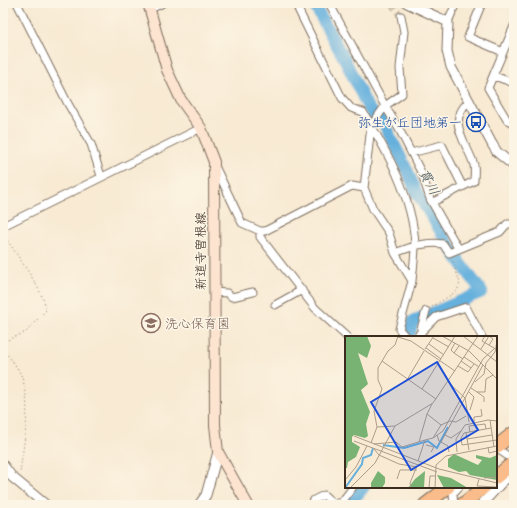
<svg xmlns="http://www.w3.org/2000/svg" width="517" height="508" viewBox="0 0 517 508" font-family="'Comic Neue','Klee One',sans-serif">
<rect width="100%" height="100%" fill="#fcf5e5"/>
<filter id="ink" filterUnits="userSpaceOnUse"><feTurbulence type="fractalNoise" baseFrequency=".025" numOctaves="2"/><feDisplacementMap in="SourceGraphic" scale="8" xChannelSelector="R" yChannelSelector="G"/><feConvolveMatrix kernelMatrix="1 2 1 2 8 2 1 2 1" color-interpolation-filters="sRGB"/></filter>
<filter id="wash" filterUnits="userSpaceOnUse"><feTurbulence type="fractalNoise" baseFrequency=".012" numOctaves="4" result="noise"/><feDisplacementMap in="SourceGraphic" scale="16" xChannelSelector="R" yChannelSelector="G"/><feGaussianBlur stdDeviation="0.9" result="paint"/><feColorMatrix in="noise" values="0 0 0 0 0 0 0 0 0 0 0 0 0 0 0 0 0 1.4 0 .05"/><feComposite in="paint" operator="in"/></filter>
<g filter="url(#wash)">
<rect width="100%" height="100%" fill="#f8ead3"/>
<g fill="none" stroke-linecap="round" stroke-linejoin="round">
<path stroke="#65b0dd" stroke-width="12" d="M313,3L345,60L367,106L373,114L382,120L408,172L416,192L458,259L482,292L413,321L409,337
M349,505L364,487"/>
</g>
</g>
<g filter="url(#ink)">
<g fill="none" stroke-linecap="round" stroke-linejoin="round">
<path stroke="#d2c4af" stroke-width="7" stroke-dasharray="7 3.5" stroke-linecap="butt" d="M391,3L401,16"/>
<defs>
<path id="minor" d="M17,3L67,102L91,144L101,176
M295,3L342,98L351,108L363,112C387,151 413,198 415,245C415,257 413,269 412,281
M329,3L385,106L399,129L422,174L430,199L458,248
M482,3L468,37L503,52
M401,16L404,32L400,68L402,94L385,106L371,126L364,188L373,209L389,233L395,253L412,281L399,329L406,337
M448,22L456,3
M514,26L488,88L507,120L514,123
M494,76L514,83
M411,153L442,145L462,185
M215,166L242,223L260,231H265L352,186L364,188
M433,202L474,181C474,176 475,170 474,165C467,142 446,123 468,102
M3,226L201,128
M260,231V237L315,308L347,337
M395,253C411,247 426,241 443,244L449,253L500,232L507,224H514
M213,292L227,293L232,297L253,292
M275,305L302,290
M421,329L426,311
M423,337L419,334L436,317L466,307L482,337
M496,448L514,460
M312,505L314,500L324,495L333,503H341L353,487
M454,505L453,493L459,487
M511,505L514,503"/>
<path id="tertiary" d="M407,3L448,22L447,51L451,67L492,144L497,152L514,166
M150,8L161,3
M3,465L12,477L46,505
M199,505L206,495L218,452
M481,505L503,481L514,474"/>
<path id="secondary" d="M148,3L167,70L181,100L201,128L214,162L215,425L218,452L248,505"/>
<path id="motorway" d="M496,447L514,433
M496,477L514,462
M425,505L448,487
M462,505L484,487"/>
</defs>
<use href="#minor" stroke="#7d6d5d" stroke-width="9"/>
<use href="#tertiary" stroke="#7d6d5d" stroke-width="11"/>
<use href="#secondary" stroke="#7d6d5d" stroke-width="12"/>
<use href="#motorway" stroke="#7d6d5d" stroke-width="15"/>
<path stroke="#7d6d5d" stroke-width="1" stroke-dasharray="1 3" stroke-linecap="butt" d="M3,234C14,251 45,292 46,310L26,332L3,342
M432,307L457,291L460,283L452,259
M3,349C9,357 17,366 21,375C33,405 23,443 20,474"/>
<use href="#minor" stroke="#fff" stroke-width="7"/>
<use href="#tertiary" stroke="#fff" stroke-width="9"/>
<use href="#secondary" stroke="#fde4d0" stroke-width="10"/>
<use href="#motorway" stroke="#f9bc8a" stroke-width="13"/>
</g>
</g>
<defs>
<symbol id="bus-ring" viewBox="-11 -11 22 22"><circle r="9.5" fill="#fcf5e5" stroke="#1a4fb4" stroke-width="1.5"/><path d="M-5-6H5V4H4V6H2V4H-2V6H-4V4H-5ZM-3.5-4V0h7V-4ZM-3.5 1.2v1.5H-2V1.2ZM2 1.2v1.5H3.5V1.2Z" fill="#1a4fb4"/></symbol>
<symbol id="school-ring" viewBox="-11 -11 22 22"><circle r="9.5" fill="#fcf5e5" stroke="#8d6e63" stroke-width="1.5"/><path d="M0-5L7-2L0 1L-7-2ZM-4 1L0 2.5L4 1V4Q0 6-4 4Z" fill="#8d6e63"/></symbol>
</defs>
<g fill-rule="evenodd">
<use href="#bus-ring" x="465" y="111" width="22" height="22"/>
<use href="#school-ring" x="140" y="312" width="22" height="22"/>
</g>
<g text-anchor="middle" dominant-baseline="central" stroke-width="3" stroke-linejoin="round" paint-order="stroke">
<g font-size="13" fill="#164399" stroke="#fcf5e5" text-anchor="end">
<text x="462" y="122">弥生が丘団地第一</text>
</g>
<g font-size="13" fill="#3b2a1e" stroke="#fcf5e5">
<text transform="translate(200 251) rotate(-90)">新道寺曽根線</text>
</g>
<g font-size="13" fill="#785e54" stroke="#fcf5e5" text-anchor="start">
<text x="165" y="323">洗心保育園</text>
</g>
<g font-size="14" font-style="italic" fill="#4a5961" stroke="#fcf5e5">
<text transform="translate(429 182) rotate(61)">貫川</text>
</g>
</g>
<g transform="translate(345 336)">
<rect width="152" height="152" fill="#f8ead3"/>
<path d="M0,0H22L26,10L22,22L13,17L23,48L16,54L25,76L21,88L23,100L20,102L9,99L7,101V106L15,111L11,121L3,126L2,132H0ZM109,118L133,129L137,124L131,122V119L145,122L152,119V144L125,139L121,135L114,136L103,131V123ZM33,135L40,141V147L37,152H26V147ZM80,135L79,152H63L70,143ZM92,139L106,142L123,152H99Z" fill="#78b373"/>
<path fill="none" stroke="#65b0dd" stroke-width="2" d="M38,109L59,112L83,105L92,112L103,91M0,152L17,128L18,122L26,119L28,112"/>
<path fill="none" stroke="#ac9d8b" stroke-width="1" d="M97,0L124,15L152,43M118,0L152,26M140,0L137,5L149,12M144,0L148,3L144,9M53,1L66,5L110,35M88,2L104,11M84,8L99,19M114,10L109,17L118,23M81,12L96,23M80,13L89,0M136,13L144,0M109,17L106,14L110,7M119,21L134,31M37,25L91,63M116,25L126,32M113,30L123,36L129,28M62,44L79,15M103,46L120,62L124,86M130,46L139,38L141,27L150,16L152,5M126,52L132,56H140L141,43L148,39M77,53L110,0M124,56L129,61L125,74M132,56L139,61V66M87,68L82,78L96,89M145,84L149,111M129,86V81L137,80L136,73M50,90L32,91L29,75L37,53L33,44V32L43,15L50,9L53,0M146,92L119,97L116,102L117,109L152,104M125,96L124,90L140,88L141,93M121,97L124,114M92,99L94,105L103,110L104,116M100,99L106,102L116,95M9,100L94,133L152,147M88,102L98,95L138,23L150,12M122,103L147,99M9,105L92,136M74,106L82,78M96,106L138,29M26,107L32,91M29,108L51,106L57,111L80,104M81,109L89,111L86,116M143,111L144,117L152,115M29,113L34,119L54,128L72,131M112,116L111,103L120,89L143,84L152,85M73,125L80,104L88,102L96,89L105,85L111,86L121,80M139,142L152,141M52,143L55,134H72M134,143L132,150L152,151M0,144L11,131L22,110M5,152L30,127L50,90L88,67L133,0M66,152L65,147L72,130M84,152L85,140H90M90,152L91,129L101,120L152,110"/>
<path fill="#1d4ed8" fill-opacity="0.15" stroke="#1d4ed8" stroke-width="2" d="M92,26L133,94L66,134L26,66Z"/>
<rect width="152" height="152" fill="none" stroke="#3b2a1e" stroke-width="2"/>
</g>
<rect width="517" height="508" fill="none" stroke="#fcf5e5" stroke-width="16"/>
</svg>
